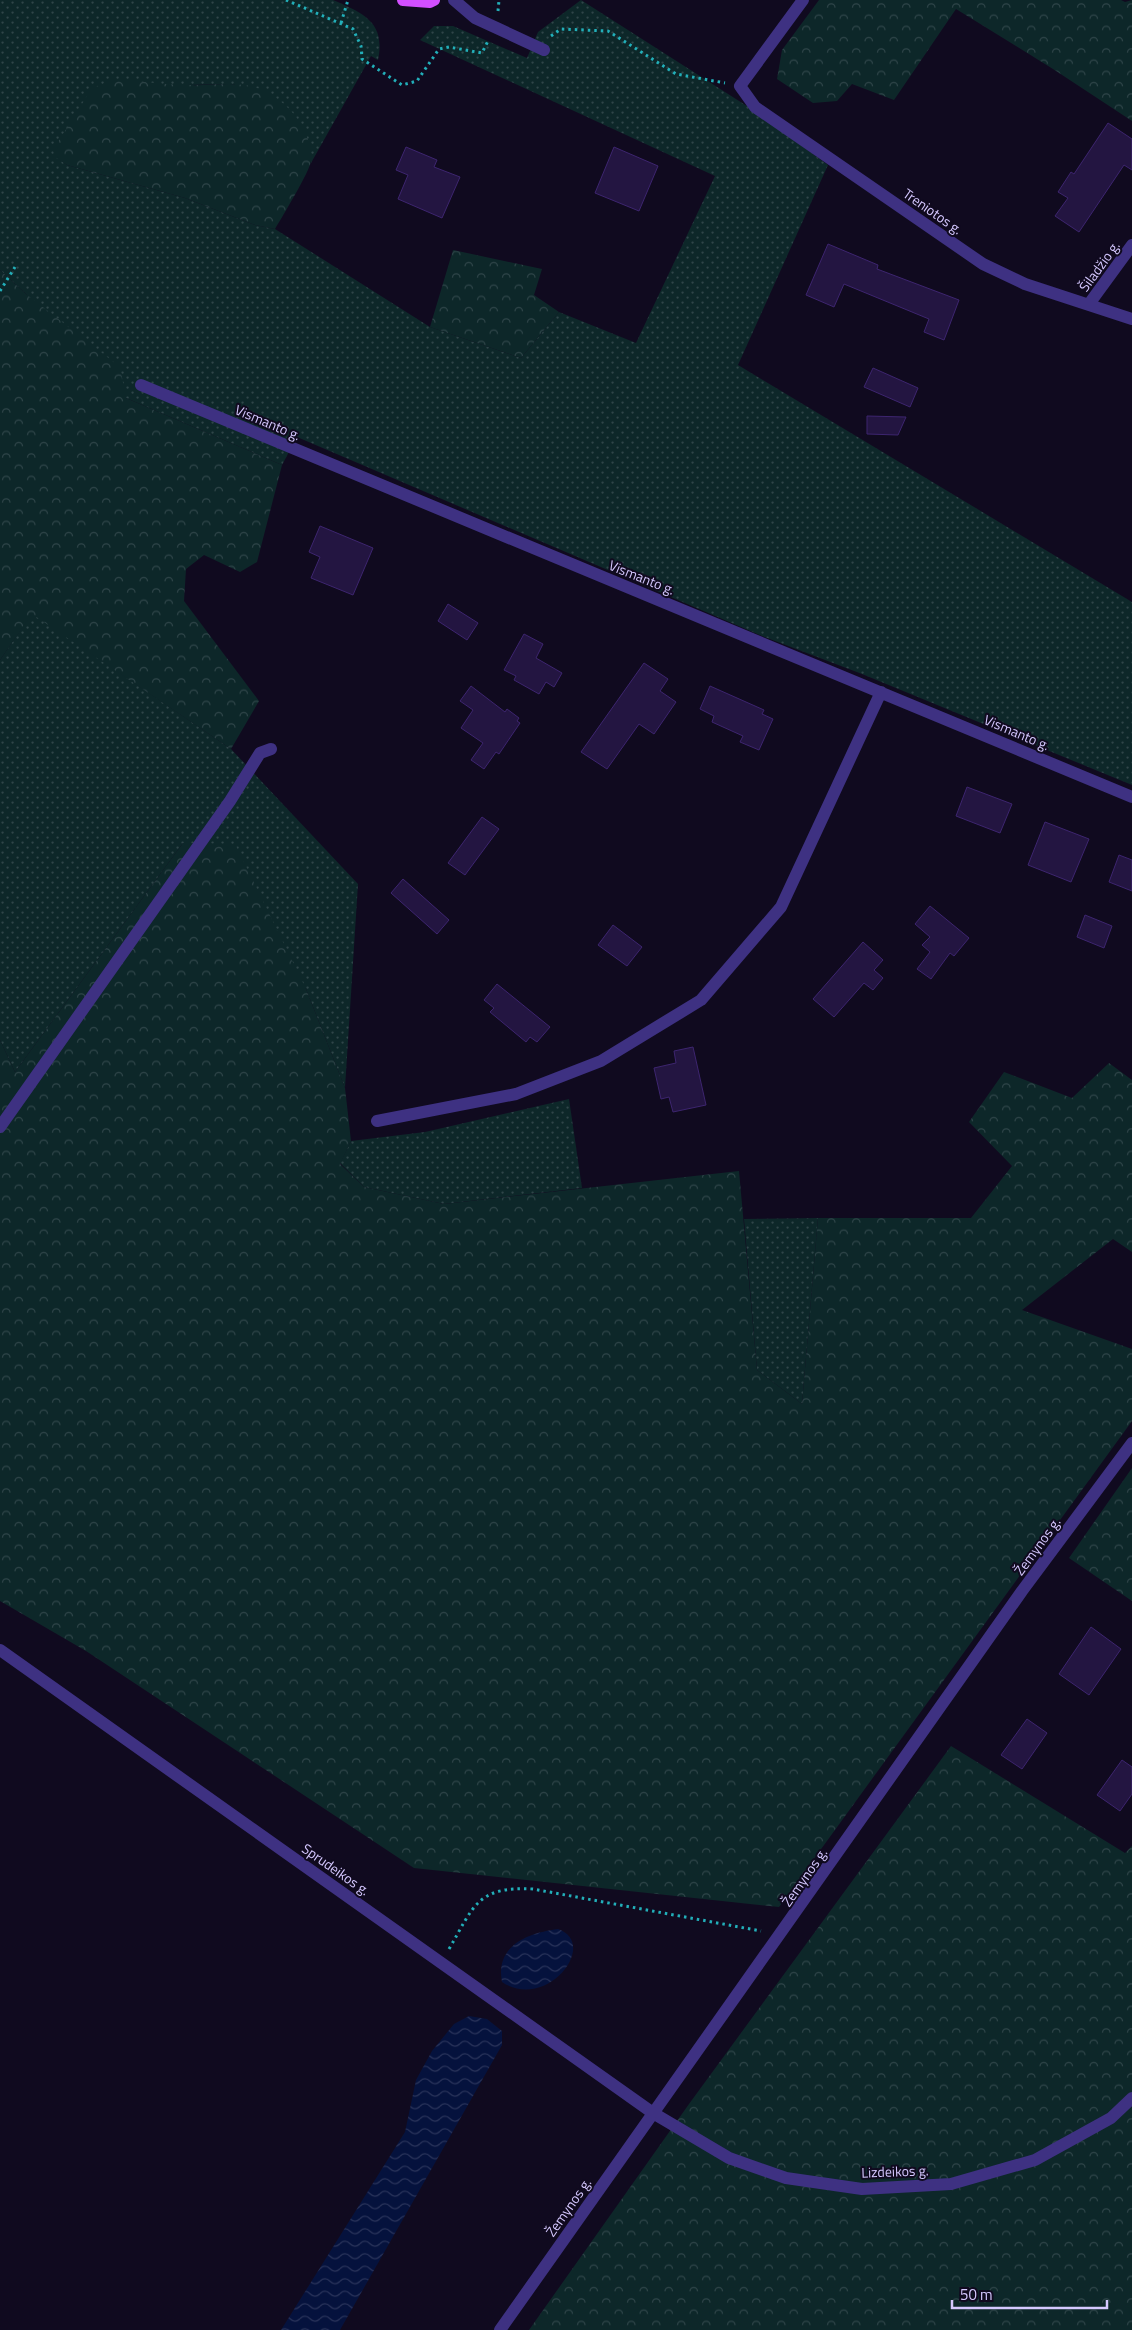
<svg xmlns="http://www.w3.org/2000/svg" width="1132" height="2330" viewBox="0 0 1132 2330" font-family="'Titillium Web',sans-serif">
<defs>
<pattern id="grass-dots" width="8" height="8" patternUnits="userSpaceOnUse" patternTransform="scale(1.25)"><rect width="8" height="8" fill="#0d2729"/><path d="M2 2h.1M6 6h.1" fill="none" stroke="#2f4549" stroke-width="1.8" stroke-linecap="round"/></pattern>
<pattern id="forest-crowns" width="20" height="18" patternUnits="userSpaceOnUse" patternTransform="scale(1.25)"><rect width="20" height="18" fill="#0d2729"/><path d="M2 6a3 3 0 1 1 6 0M12 15a3 3 0 1 1 6 0" fill="none" stroke="#2f4549"/></pattern>
<pattern id="water-waves" width="16" height="10" patternUnits="userSpaceOnUse" patternTransform="scale(1.25)"><rect width="16" height="10" fill="#05123d"/><path d="M0 5q4-4 8 0t8 0" fill="none" stroke="#29335a"/></pattern>
</defs>
<rect width="100%" height="100%" fill="#100a1f"/>
<path fill="url(#grass-dots)" d="M0,0H333C363,13 386,22 378,60L371,56L311,163L307,141L234,84L187,85L55,156L67,165L185,198L255,225L275,229L430,327L521,358L559,312L636,343L715,176L420,40L434,26H453L527,58L538,32L581,0L750,108L828,165L738,365L1132,602V785L862,674L762,636L297,437L282,465L126,398L26,294L0,270Z
M32,613L231,749L358,884L345,1088L306,989L183,843L15,1072L0,1040V660Z
M569,1099L582,1188L444,1204L364,1187L340,1163L351,1141L425,1132Z
M818,1218L802,1404L757,1370L744,1219Z"/>
<path fill="url(#forest-crowns)" d="M819,0H1121L1125,2L1132,0V121L1053,69L956,9L894,100L852,84L837,101L813,103L777,79L782,50Z
M116,79C140,81 165,85 189,85C210,86 233,81 254,87C285,97 312,127 311,161C310,171 282,217 275,229L255,225L185,198L67,165L55,157L53,150L92,88Z
M453,250L542,269L534,295L559,312L521,358L430,327Z
M0,270L26,294L120,367L126,398L282,465L257,562L240,572L204,555L186,569L184,601L259,701L231,749L32,614L0,660Z
M183,843L235,844L306,989L345,1088L351,1141L340,1164L364,1187L444,1204L739,1171L757,1370L802,1404L818,1218H971L1012,1166L969,1122L1004,1072L1072,1098L1109,1063L1132,1080V1252L1113,1239L1022,1310L1132,1349V1421L779,1907L414,1868L86,1651L0,1601V1040L15,1072Z
M1132,1468V1601L1069,1558Z
M951,1746L1125,1853L1132,1846V2330H529L689,2104Z"/>
<path fill="url(#water-waves)" d="M558,1929C600,1944 546,2012 502,1982C495,1946 527,1933 558,1929Z
M469,2016L487,2019L502,2031V2045L340,2330H281L405,2132L416,2080L432,2051L454,2024Z"/>
<path fill="#231541" stroke="#3d256f" d="M1108,123L1132,139V170L1124,165L1079,232L1055,216L1068,198L1058,192L1071,172L1074,174Z
M406,147L437,160L434,167L460,177L442,218L398,199L408,175L396,170Z
M614,147L658,166L639,211L595,193Z
M828,244L878,265L877,269L959,300L944,340L924,332L929,319L844,284L834,307L806,295Z
M873,368L918,388L910,407L864,387Z
M867,416L906,417L898,435L867,434Z
M320,526L373,548L353,595L311,578L320,557L309,552Z
M448,604L478,623L467,640L438,621Z
M524,634L543,644L536,658L562,673L554,687L546,682L539,694L514,680L516,676L504,670Z
M644,663L668,679L660,691L676,702L654,734L639,724L607,769L581,752Z
M471,686L505,712L507,709L519,718L517,721L520,723L499,754L496,752L484,769L471,760L483,743L461,728L473,710L460,701Z
M710,686L764,710L762,714L773,719L759,750L740,742L743,736L712,722L714,716L700,709Z
M967,787L1012,804L1000,833L956,816Z
M482,817L499,829L465,875L448,863Z
M1045,822L1089,839L1071,882L1028,865Z
M1119,855L1132,860V891L1109,882Z
M403,879L449,920L437,934L391,893Z
M930,906L969,938L954,956L950,953L931,979L917,969L930,952L922,945L930,937L915,924Z
M1085,915L1112,926L1104,948L1077,937Z
M613,925L642,947L627,966L598,945Z
M863,942L883,960L874,970L883,978L873,990L864,983L834,1017L813,999Z
M497,984L550,1027L537,1042L530,1037L526,1042L490,1012L494,1008L484,1000Z
M693,1047L706,1105L673,1112L669,1097L661,1099L654,1068L676,1063L674,1051Z
M1091,1627L1121,1649L1089,1695L1059,1674Z
M1027,1719L1047,1733L1022,1769L1001,1755Z
M1122,1760L1132,1767V1794L1120,1811L1097,1795Z"/>
<g fill="none" stroke-linecap="round" stroke-linejoin="round">
<path stroke="#22afb9" stroke-width="3" stroke-dasharray="2.5 4" stroke-linecap="butt" d="M286,0L353,29L361,46L362,59L402,85L417,81L439,49L449,47L482,53L488,41
M498,11L499,0
M341,23L348,0
M551,36L561,29L608,31L676,74L725,83
M0,291L15,267
M449,1949C474,1906 477,1886 533,1889L761,1931"/>
<path stroke="#3e3182" stroke-width="12" d="M454,0L475,18L544,50
M803,0L740,86L755,107L983,264L1025,284L1132,319
M1089,304L1132,245
M141,385L1132,797
M377,1121L516,1094L601,1061L701,1000L781,907L881,692
M0,1127L230,801L260,753L271,749
M0,1650L653,2113L729,2158L786,2178L862,2189L951,2184L1035,2160L1111,2118L1132,2098
M500,2330L1022,1591L1132,1443"/>
<path stroke="#d34fff" stroke-width="12" d="M403,0L430,2L434,0"/>
</g>
<g text-anchor="middle" dominant-baseline="central" stroke-width="4" stroke-linejoin="round" paint-order="stroke">
<g font-size="14" fill="#d5c8ff" stroke="#100a1f">
<text transform="translate(933 211) rotate(35)">Treniotos g.</text>
<text transform="translate(1099 266) rotate(-54)">Šiladžio g.</text>
<text transform="translate(268 422) rotate(23)">Vismanto g.</text>
<text transform="translate(642 577) rotate(22)">Vismanto g.</text>
<text transform="translate(1017 732) rotate(23)">Vismanto g.</text>
<text transform="translate(1037 1546) rotate(-54)">Žemynos g.</text>
<text transform="translate(336 1869) rotate(35)">Sprudeikos g.</text>
<text transform="translate(804 1877) rotate(-55)">Žemynos g.</text>
<text transform="translate(895 2171) rotate(-2)">Lizdeikos g.</text>
<text transform="translate(568 2207) rotate(-55)">Žemynos g.</text>
</g>
</g>
<path d="M952 2300v8h155v-8" fill="none" stroke="#d5c8ff" stroke-width="2.5"/>
<text x="960" y="2300" font-size="15" fill="#d5c8ff" stroke="#100a1f" stroke-width="4" paint-order="stroke">50 m</text>
</svg>
